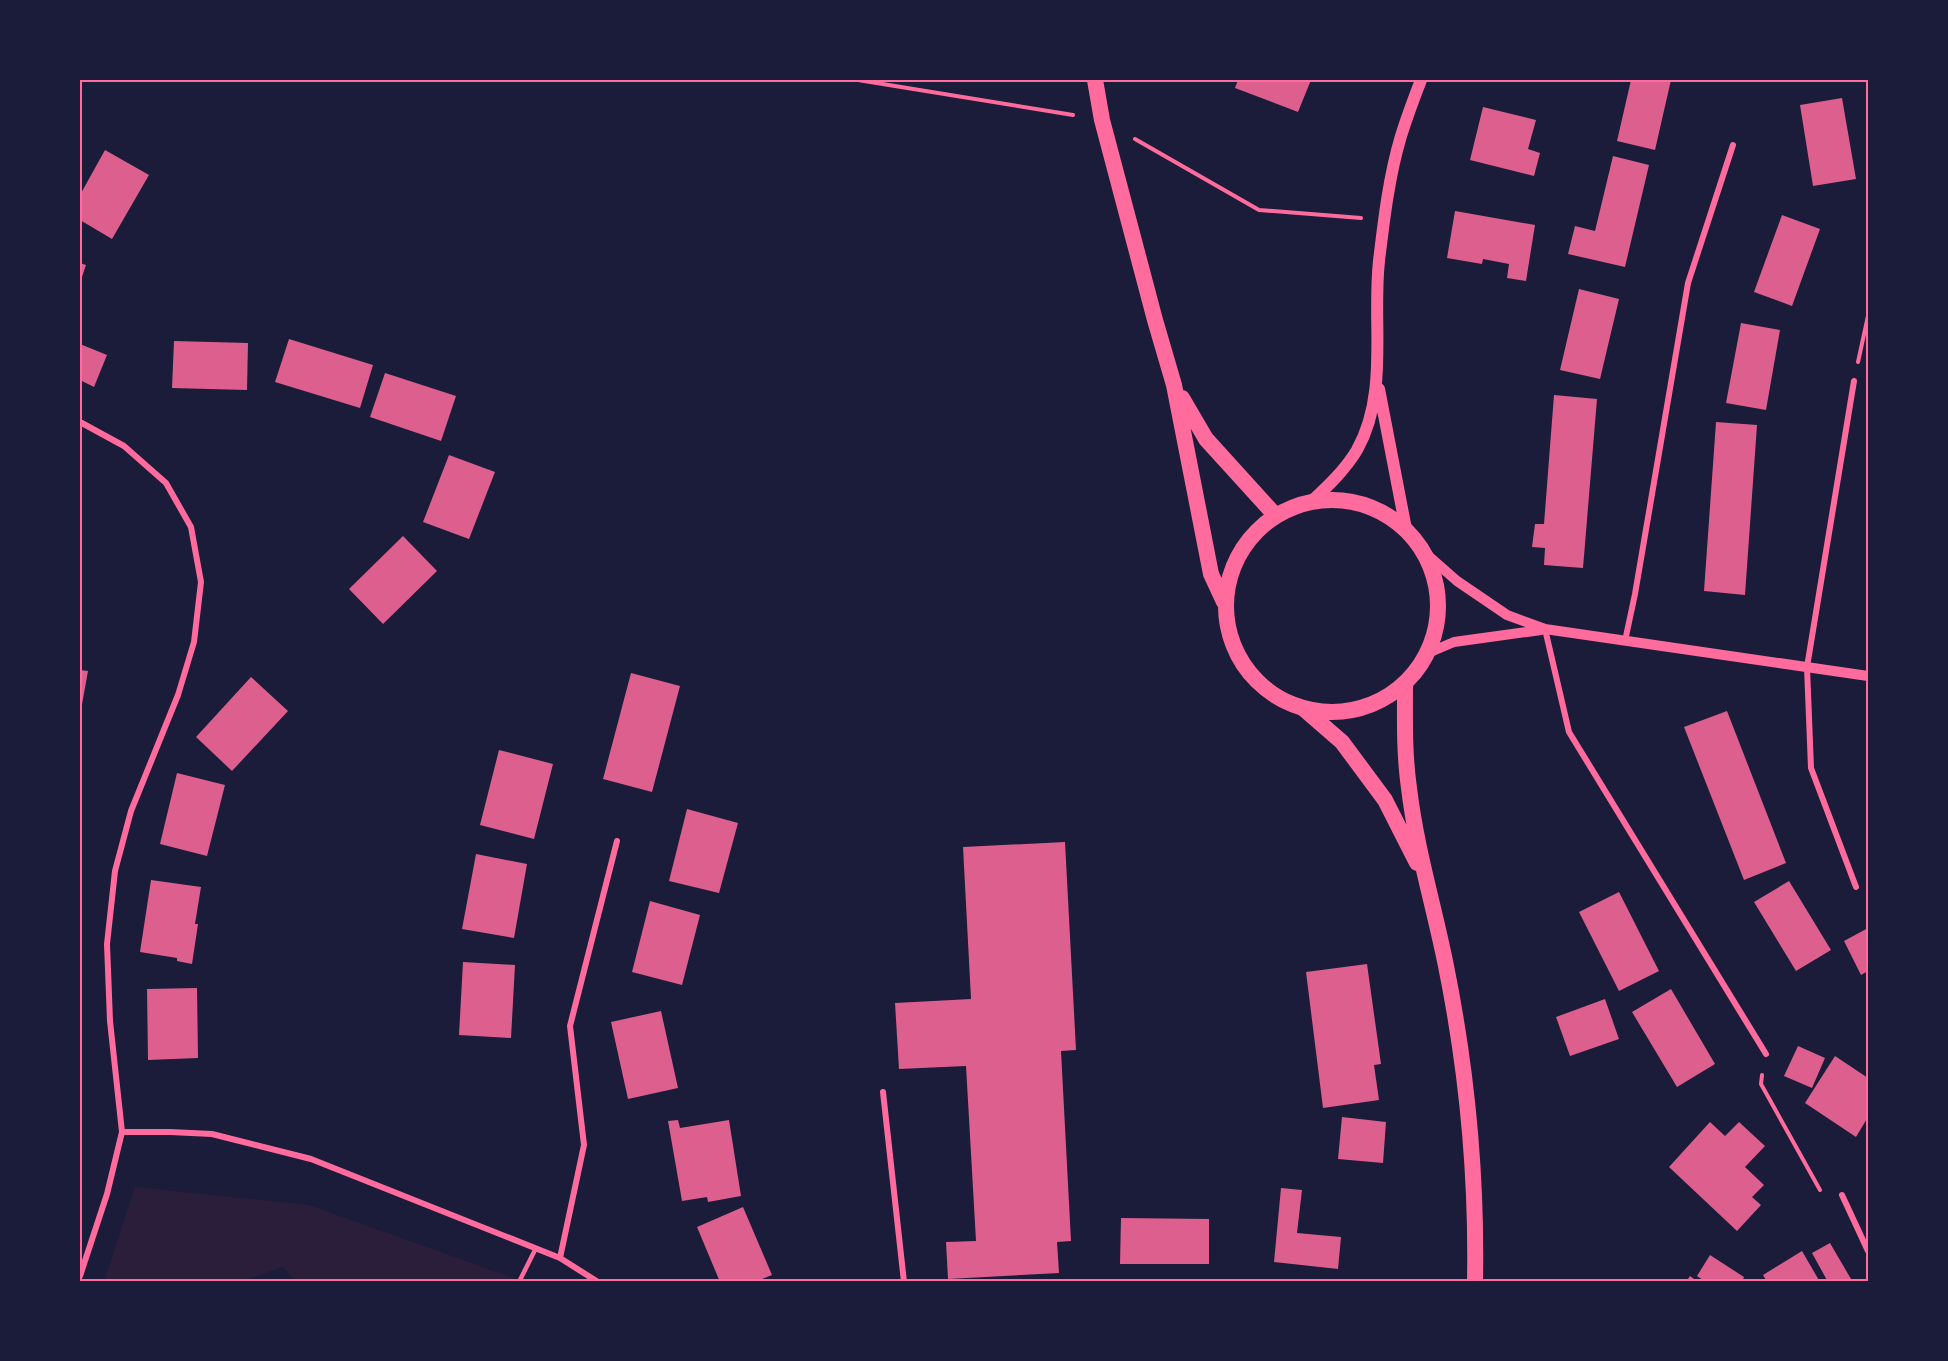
<svg xmlns="http://www.w3.org/2000/svg" width="1948" height="1361" viewBox="0 0 1948 1361" font-family="'Asap Condensed',sans-serif">
<rect width="100%" height="100%" fill="#1b1b3a"/>
<path fill="#2a1e3b" d="M135,1187L309,1205L522,1281H295L283,1267L242,1281L104,1282Z"/>
<path fill="#dd5f8e" d="M1238,80H1311L1298,112L1235,88Z
M1631,80H1671L1655,150L1617,141Z
M1842,98L1856,179L1813,186L1800,105Z
M1483,107L1536,120L1528,149L1540,153L1534,176L1470,160Z
M105,150L149,175L112,239L80,220V195Z
M1613,156L1649,165L1625,267L1568,254L1575,226L1595,231Z
M1455,211L1535,225L1526,281L1507,278L1509,264L1483,259L1482,264L1447,258Z
M1782,215L1820,229L1792,306L1754,292Z
M80,263L86,265L80,283Z
M1579,289L1619,299L1600,379L1560,370Z
M1741,323L1780,330L1766,410L1726,403Z
M289,339L373,365L360,408L275,382Z
M174,341L248,343L247,390L172,388Z
M80,344L107,355L94,387L80,380Z
M385,373L456,396L441,441L370,417Z
M1554,395L1597,399L1583,568L1544,565L1545,548L1532,547L1535,524H1544Z
M1716,422L1757,425L1745,595L1704,591Z
M449,455L495,472L469,539L423,522Z
M403,536L437,571L383,624L349,589Z
M80,670L88,671L81,710H80Z
M631,673L680,686L652,792L603,779Z
M251,677L288,711L232,771L196,737Z
M1727,711L1786,863L1744,880L1684,727Z
M499,750L553,764L534,839L480,825Z
M177,773L225,785L207,856L160,844Z
M687,809L738,823L719,893L669,881Z
M1065,842L1076,1050L1061,1051L1071,1241L1057,1242L1059,1273L948,1279L946,1242L976,1241L966,1066L899,1069L895,1003L971,999L963,847Z
M476,854L527,864L514,938L462,929Z
M151,880L201,887L195,924H198L192,964L177,961V958L140,952Z
M1789,881L1831,950L1796,971L1754,902Z
M1619,892L1659,971L1619,991L1579,912Z
M650,901L700,915L682,985L632,972Z
M1868,928V971L1861,975L1844,941Z
M463,962L515,965L511,1038L459,1035Z
M1367,964L1381,1064L1374,1065L1379,1100L1323,1108L1306,972Z
M197,988L198,1058L148,1060L147,989Z
M1671,989L1715,1064L1677,1087L1632,1012Z
M1605,999L1619,1039L1570,1056L1556,1017Z
M661,1011L678,1088L628,1099L611,1022Z
M1798,1046L1825,1058L1812,1088L1784,1076Z
M1835,1056L1868,1078V1117L1856,1137L1805,1103Z
M1342,1117L1386,1122L1383,1163L1338,1159Z
M678,1120L680,1128L729,1120L741,1196L708,1202L707,1197L682,1201L668,1121Z
M1710,1122L1725,1136L1739,1122L1765,1146L1745,1167L1764,1185L1752,1197L1761,1205L1737,1231L1669,1167Z
M1281,1188L1302,1190L1297,1233L1341,1237L1338,1269L1274,1262Z
M743,1207L772,1275L755,1282H720L697,1227Z
M1121,1218L1209,1219V1264H1120Z
M1830,1243L1851,1279L1846,1282H1828L1812,1253Z
M1802,1251L1820,1282H1767L1763,1275Z
M1710,1255L1744,1277L1742,1282H1706L1697,1276Z
M1690,1276L1698,1282H1686Z"/>
<g fill="none" stroke-linecap="round" stroke-linejoin="round">
<path stroke="#ff6b9d" stroke-width="4" d="M858,80L1073,115
M1135,139L1259,210L1361,218
M1868,211V219
M1858,362L1868,316
M1762,1075L1761,1084L1820,1190"/>
<path stroke="#ff6b9d" stroke-width="4.5" d="M519,1282L536,1248"/>
<path stroke="#ff6b9d" stroke-width="6" d="M1854,381L1807,667L1811,768L1856,887
M80,422L124,446L166,483L191,527L201,582L194,642L178,695L131,811L115,871L107,944L110,1021L122,1132L107,1194L80,1276
M1545,629L1569,732L1766,1054
M1625,641L1635,594L1688,283L1733,145
M883,1092L904,1282
M122,1132H170L212,1134L311,1159L560,1258L598,1282
M1842,1195L1868,1251
M560,1258L584,1145L570,1026L617,841"/>
<path stroke="#ff6b9d" stroke-width="10" d="M1424,552L1457,581L1507,615L1545,629L1868,676
M1428,653L1454,642L1541,630"/>
<path stroke="#ff6b9d" stroke-width="12" d="M1379,389L1406,529
M1312,501C1328,486 1345,470 1357,450C1389,393 1372,323 1379,261C1384,219 1389,176 1401,136C1407,117 1414,98 1421,80"/>
<path stroke="#ff6b9d" stroke-width="16" d="M1095,80L1102,120L1155,320L1174,385L1211,574L1224,602
M1182,398L1206,439L1275,515
M1226 606a106 106 0 1 1 212 0a106 106 0 1 1-212 0Z
M1405,684C1405,719 1404,753 1409,788C1416,848 1434,906 1446,966C1467,1070 1477,1175 1475,1282
M1304,709L1342,742L1385,800L1417,863"/>
</g>
<rect width="1948" height="1361" fill="none" stroke="#1b1b3a" stroke-width="162"/>
<rect x="81" y="81" width="1786" height="1199" fill="none" stroke="#ff6b9d" stroke-width="2"/>
</svg>
